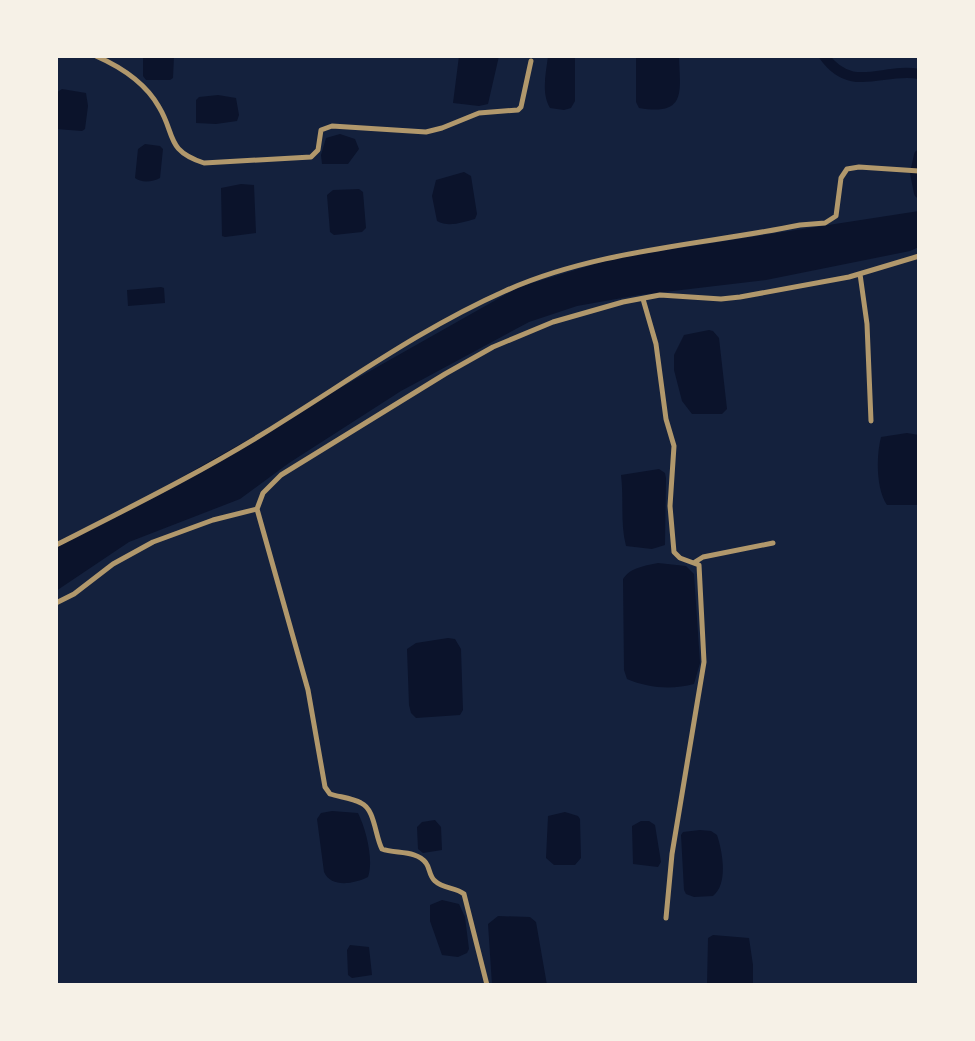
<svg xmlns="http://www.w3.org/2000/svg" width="975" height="1041" viewBox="0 0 975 1041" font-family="Arial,sans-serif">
<rect width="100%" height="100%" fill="#14213d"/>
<path fill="#0b132b" d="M143,56H174L173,78L170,80H146L143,76Z
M459,56H499L488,104L479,106L453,103Z
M548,56H575V101L571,108L564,110L550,108C541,93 546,73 548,56Z
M636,56H679C680,92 687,116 639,108L636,102Z
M62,89L86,93L88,106L85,129L82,131L56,129V93Z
M218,95L236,98L239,115L237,121L216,124L196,123V100L199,97Z
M340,134L355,139L359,149L348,164H322L321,155L326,138Z
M145,144L160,146L163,149L160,178C153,182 141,183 135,178L138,149Z
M464,172L471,176L477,214L475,219C463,222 449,228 437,221L432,196L436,180Z
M241,184L254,185L256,233L225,237L222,236L221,188Z
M359,189L363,192L366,228L362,232L334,235L330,232L327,195L333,190Z
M919,211V247L910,251L766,280L639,295L577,306L529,322L401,391L289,463L240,499L129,542L56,591V548L519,287L615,258Z
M161,287L164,288L165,303L128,306L127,290Z
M709,330L713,331L719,338L727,409L722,414H692L682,401L674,370V355L684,335Z
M907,433L919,435V505H887C876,489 876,456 881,437Z
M659,469L665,473L666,478L665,545L652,549L626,546C620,523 624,499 621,475Z
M658,563L686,566L694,574L700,663L694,684C672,690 648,688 627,679L624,670L623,579C631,567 645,566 658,563Z
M448,638L455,639L461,649L463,710L460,715L416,718L411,713L409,705L407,649L416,643Z
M332,811L358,813C366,829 374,860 368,877C354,884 331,888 324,872L317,819L321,813Z
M565,812L578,816L580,819L581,858L575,865H554L546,858L548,816Z
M435,820L441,827L442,850L423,853L418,849L417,827L422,822Z
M641,821H649L655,825L661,862L658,867L633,864L632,826Z
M700,830L711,831L717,835C723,853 728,884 713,896L694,897L686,894L684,890L681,835L683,832Z
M442,900L459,904L465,917L469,949L467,953L458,957L442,955L430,921V905Z
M498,916L530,917L536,922L547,985H492L488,924Z
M713,935L749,938L753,965V985H707L708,938Z
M350,945L369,947L372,975L352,978L348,975L347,950Z"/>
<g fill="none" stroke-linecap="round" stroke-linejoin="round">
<path stroke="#0b132b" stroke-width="10" d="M824,56C852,95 883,67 919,74
M919,155L915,173L919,193"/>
<path stroke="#b1986c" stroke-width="5" d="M96,56C121,67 145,82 159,107C176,135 165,150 204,163L311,157L318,150L321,130L332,126L426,132L442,128L479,113L518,110L521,107L531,61
M860,274L867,324L871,421
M643,299L656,344L666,419L674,446L670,506L674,552L680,558L699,565L704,662L672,854L666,918
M257,509L308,690L325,787L330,794C339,797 352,798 361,803C375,809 375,836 382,849C395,854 417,850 426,863C430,868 429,876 435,881C443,889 456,887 464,894L487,985
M56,545C133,506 212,467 285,420C357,375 426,326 505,291C596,250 702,245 800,225L825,223L836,216L841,178L847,169L859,167L919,171
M695,562L703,557L773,543
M56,603L74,594L113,564L153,542L213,520L257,509L263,493L281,475L445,374L493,347L553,322L623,302L660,295L721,299L740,297L849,277L919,256"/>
</g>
<rect width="975" height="1041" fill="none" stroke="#f6f1e7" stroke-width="116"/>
</svg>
